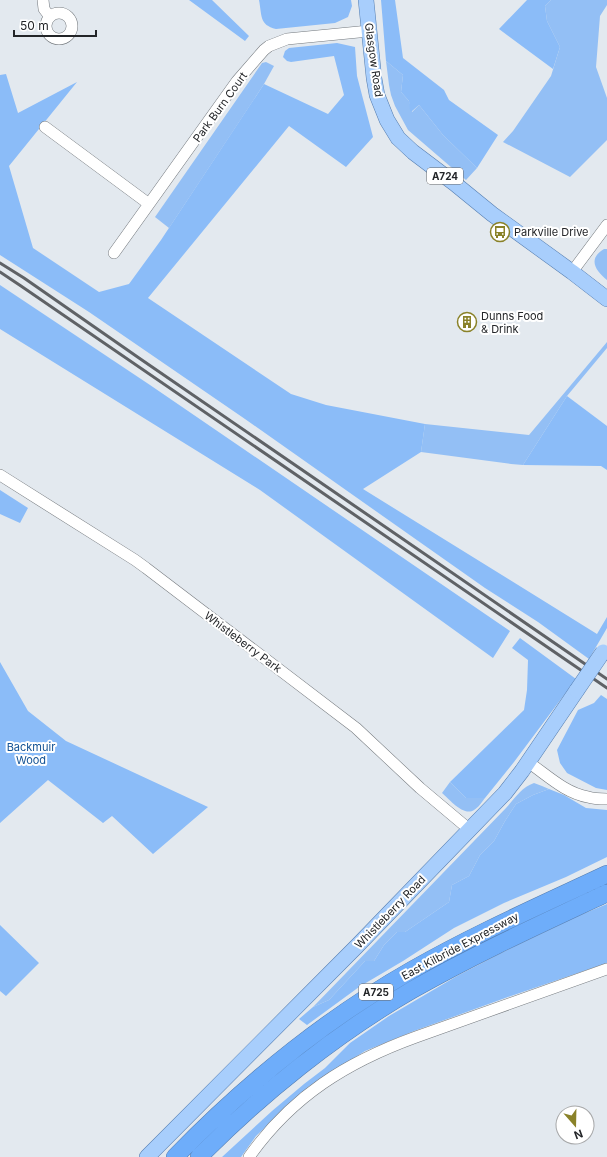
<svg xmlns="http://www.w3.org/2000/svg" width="607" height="1157" viewBox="0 0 607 1157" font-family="Inter,sans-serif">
<rect width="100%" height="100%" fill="#e3e9ef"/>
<path fill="#93bff5" d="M551,0H607V5L600,16L596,67L607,98V140L570,177L503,142L513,131L551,76L560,47L547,21L545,6Z
M386,61L403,75L401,92L409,101L412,112L419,105L443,135L477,168L466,180L408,130L395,106L391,95L389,85Z
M266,62L274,66L264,84L169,228L155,217L262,63Z
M604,249H607V280C596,271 587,259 604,249Z
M607,342V348L567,396L523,465L511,464L421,452L425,424L529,435Z
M450,782L466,798H485C482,802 478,808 474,810C464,817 449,799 442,793Z
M534,783L542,786L549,789L533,795L516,804L505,821L494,841L480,855L469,876L452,885L449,902L405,932H397L384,945L374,961H365L329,1000L313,1007L506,808C515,798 522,787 534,783Z"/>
<path fill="#8bbcf8" d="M189,0H212L249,36L245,41Z
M259,0H351L352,6L348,17L335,23L276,29C259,25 262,15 259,0Z
M381,0H395L403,58L444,90L449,100L498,135L477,168L443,135L419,105L411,112L410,110L409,101L401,92L403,75L386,61Z
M527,0H551L545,6L547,21L560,47L553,69L499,29Z
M337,43L355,47L357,76L373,137L346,167L289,126L148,298L291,394L326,405L425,424L421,452L363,489L597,634L607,617V628L589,659L538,622L485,588L245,419L89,312L0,255V75L6,74L18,113L77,82L9,166L33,248L99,292L129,284L161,240L264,84L328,114L344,95L334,56L291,62L287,61L283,57L285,51L289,48Z
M0,285L150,385L510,631L493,658L260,490L0,329Z
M567,396L607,426V470L601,466L523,465Z
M0,490L28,508L20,523L0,514Z
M520,638L576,679L514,762L485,798H466L450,782L524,710L527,690L528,660L512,648Z
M0,662L28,711L66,741L208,807L153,854L112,816L103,823L48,780L0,823Z
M601,695L607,699V790L596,788L567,773L560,763L557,750L578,710L594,703Z
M549,789L564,795L586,808L607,810V857L566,877L504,903L454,928L403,961L359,987L307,1025L299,1019L313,1007L329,1000L365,961H374L384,945L397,932H405L449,902L452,885L469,876L480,855L494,841L505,821L516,804L533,795Z
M607,904V963L511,996L414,1031L365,1051L308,1087L256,1136L241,1157H222L272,1111L304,1084L325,1068L350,1043L389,1016L457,976L509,949L578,916Z
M0,925L39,963L6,996L0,991Z"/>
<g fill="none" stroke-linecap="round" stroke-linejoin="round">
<defs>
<path id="minor" d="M43,0L44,9L50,17
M46 26a13 13 0 1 1 26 0a13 13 0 1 1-26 0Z
M45,127L149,204
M114,253L237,81L264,50L269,46L287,39L369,31
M572,272L607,225
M0,475L135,560L146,568L356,728L420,788L470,830
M528,762C547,775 565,793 588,797C594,799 601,799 607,799
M249,1157C292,1096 347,1062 416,1037L607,969"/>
<path id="major" d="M366,0L374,78L377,95L387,120L398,138L413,152L454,183L492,214L572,272L607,299
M147,1157L357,946L505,793L522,771L577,690"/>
<path id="highway" d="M175,1157C245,1085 324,1020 412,970C475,934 541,905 607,874
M199,1157C261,1094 336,1034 412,990C475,954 541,924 607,893"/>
</defs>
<use href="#minor" stroke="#74797e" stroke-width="12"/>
<use href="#major" stroke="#547db0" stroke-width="16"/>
<use href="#highway" stroke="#547db0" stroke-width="18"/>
<use href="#minor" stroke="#fff" stroke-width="11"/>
<use href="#major" stroke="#a8cefc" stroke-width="15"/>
<use href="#highway" stroke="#6eadfa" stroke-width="17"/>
<path stroke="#5f6266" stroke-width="3" d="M0,263L24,278L139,358L607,679
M0,272L21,286L607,688"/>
<defs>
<path id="major-bridge" d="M577,690L603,652"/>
</defs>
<use href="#major-bridge" stroke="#547db0" stroke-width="16" stroke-linecap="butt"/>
<use href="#major-bridge" stroke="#a8cefc" stroke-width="15"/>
</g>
<defs>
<symbol id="bus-ring" viewBox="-11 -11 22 22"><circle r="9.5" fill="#fff" stroke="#8a8229" stroke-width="1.5"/><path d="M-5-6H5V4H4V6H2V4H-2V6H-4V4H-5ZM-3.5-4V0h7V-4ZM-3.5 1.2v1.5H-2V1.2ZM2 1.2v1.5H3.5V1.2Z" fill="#8a8229"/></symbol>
<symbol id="building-ring" viewBox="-11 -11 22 22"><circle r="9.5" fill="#fff" stroke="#8a8229" stroke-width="1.5"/><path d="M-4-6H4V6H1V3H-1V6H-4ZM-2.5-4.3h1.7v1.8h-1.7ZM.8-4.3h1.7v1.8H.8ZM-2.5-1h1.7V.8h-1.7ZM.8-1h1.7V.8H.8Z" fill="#8a8229"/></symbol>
</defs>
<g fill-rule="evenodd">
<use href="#bus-ring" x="489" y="221" width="22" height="22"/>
<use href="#building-ring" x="456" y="311" width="22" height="22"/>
</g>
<g text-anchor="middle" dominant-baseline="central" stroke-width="4" stroke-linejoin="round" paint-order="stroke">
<g fill="#fff" stroke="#656668" stroke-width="1">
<rect x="427" y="168" width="36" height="16" rx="3"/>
<rect x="359" y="984" width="34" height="16" rx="3"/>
</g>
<g font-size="10" font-weight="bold" fill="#232528">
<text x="445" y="176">A724</text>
<text x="376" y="992">A725</text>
</g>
<g font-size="11" fill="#232528" stroke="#fff">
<text transform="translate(374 60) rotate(82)">Glasgow Road</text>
<text transform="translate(220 107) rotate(-54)">Park Burn Court</text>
<text transform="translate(243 642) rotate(37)">Whistleberry Park</text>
<text transform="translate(390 912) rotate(-46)">Whistleberry Road</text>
<text transform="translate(460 946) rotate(-28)">East Kilbride Expressway</text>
</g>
<g font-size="11" fill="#232528" stroke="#fff" text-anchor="start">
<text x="514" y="232">Parkville Drive</text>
<text x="481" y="316">Dunns Food<tspan x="481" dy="13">&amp; Drink</tspan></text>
</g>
<g font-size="11" fill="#135294" stroke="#fff">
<text x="31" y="747">Backmuir<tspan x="31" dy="13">Wood</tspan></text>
</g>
</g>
<g transform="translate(575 1125) rotate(160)"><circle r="19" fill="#ffffff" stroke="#a7a8a9"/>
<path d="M0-3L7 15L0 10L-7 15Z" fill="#8a8229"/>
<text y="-6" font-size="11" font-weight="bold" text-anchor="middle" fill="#232528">N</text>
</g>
<path d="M14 30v6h82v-6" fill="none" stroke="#232528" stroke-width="2"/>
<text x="20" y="30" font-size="12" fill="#232528" stroke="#ffffff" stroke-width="3" paint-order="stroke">50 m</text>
</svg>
